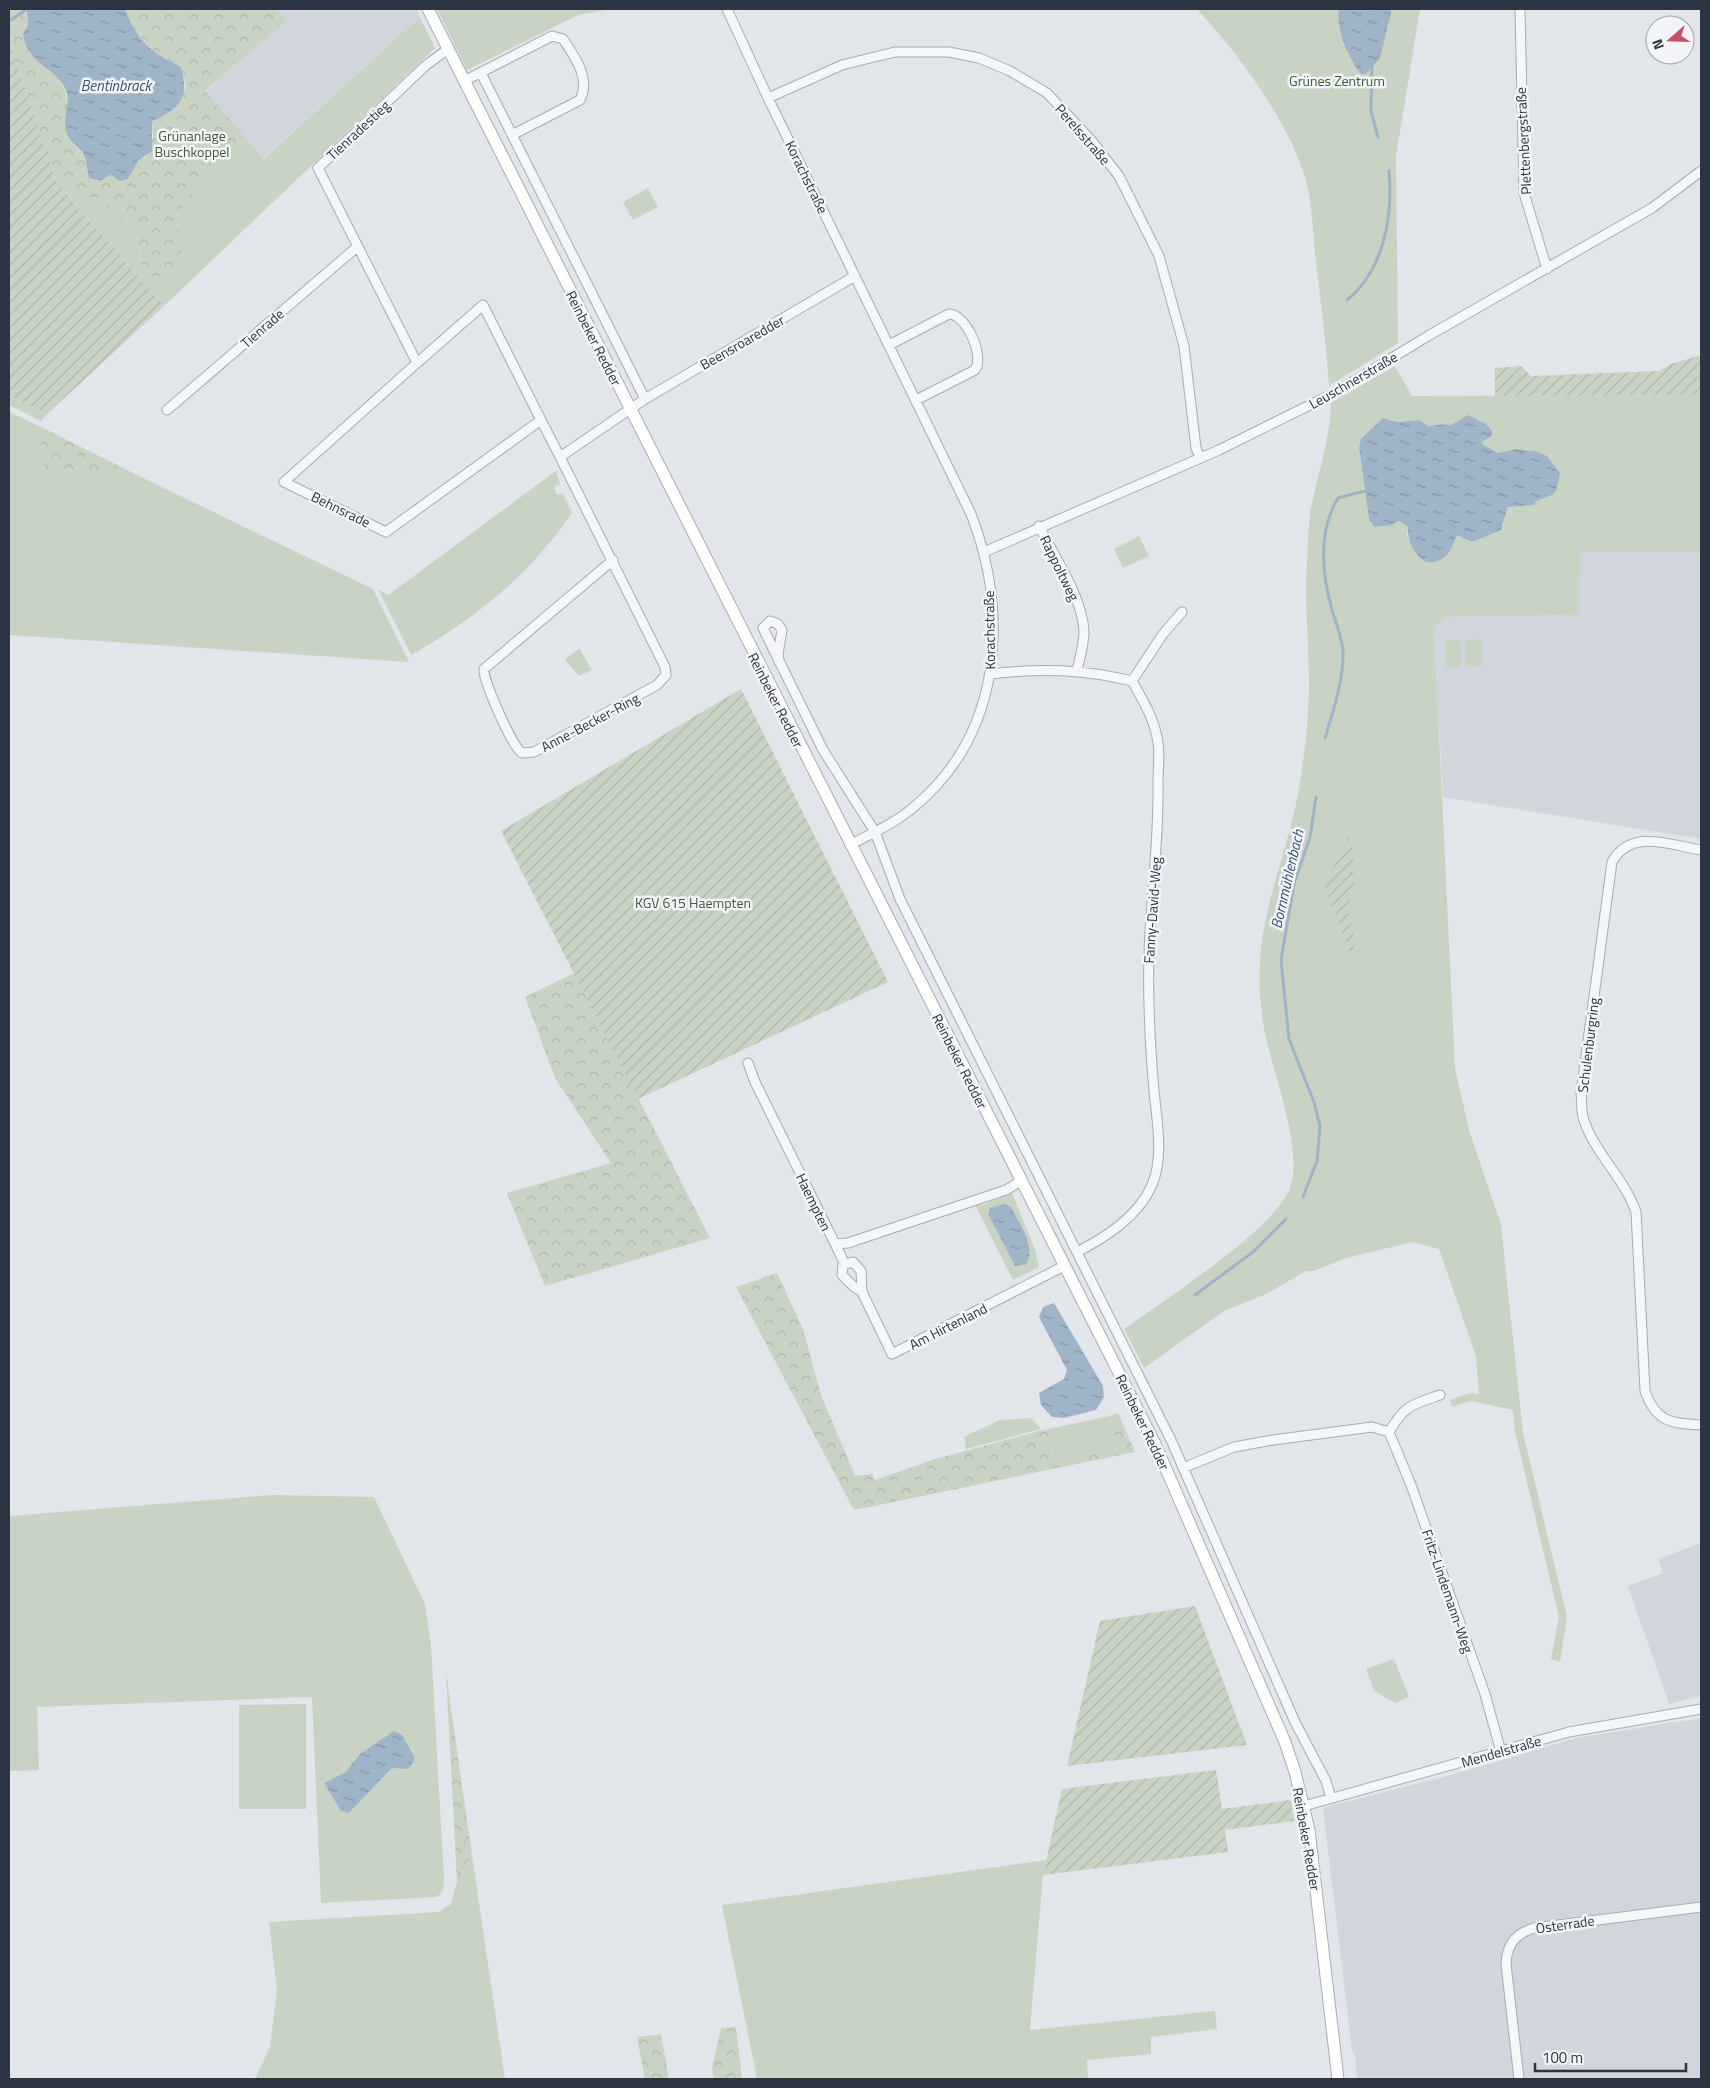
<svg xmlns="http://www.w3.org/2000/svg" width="1710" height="2088" viewBox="0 0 1710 2088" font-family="'Titillium Web',sans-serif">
<defs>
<pattern id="forest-crowns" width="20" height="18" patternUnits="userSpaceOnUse" patternTransform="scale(1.25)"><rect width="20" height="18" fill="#c8d3c4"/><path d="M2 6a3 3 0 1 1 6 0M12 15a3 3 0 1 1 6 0" fill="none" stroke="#acb6aa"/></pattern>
<pattern id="garden-furrows" width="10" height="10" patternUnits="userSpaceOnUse" patternTransform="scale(1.25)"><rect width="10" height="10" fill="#c8d3c4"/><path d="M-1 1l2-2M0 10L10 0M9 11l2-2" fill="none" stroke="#acb6aa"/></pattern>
<pattern id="water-ripples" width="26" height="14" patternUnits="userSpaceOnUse" patternTransform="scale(1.25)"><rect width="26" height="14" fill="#a0b4c7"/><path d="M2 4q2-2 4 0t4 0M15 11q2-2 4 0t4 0" fill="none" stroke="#8393a3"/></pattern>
</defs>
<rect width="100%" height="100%" fill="#e2e5ea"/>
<path fill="#d1d5dc" d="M276,9H416L420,17L262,159L205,92L285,21Z
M1579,552H1701V839L1443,797L1434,628L1447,617L1579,615Z
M1701,1543V1696L1669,1704L1628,1586L1663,1573L1658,1559Z
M1701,1718V2079H1357L1355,2055L1352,2051L1323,1808L1458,1773L1577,1738Z"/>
<path fill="#c8d3c4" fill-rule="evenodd" d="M437,9L455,10L612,9L578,15L467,70Z
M1197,9H1420L1396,156L1398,343L1329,386C1326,341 1320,297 1315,253C1313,230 1312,204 1306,181C1291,124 1237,52 1197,9Z
M420,17L435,48L164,306L66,193L98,199L135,230L144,277L183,257L176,213L247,140L263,159Z
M648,188L658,207L633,220L623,202Z
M1395,366L1412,396L1701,395V552H1580L1579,615L1447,617L1434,628L1455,1068L1469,1130L1501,1225L1523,1433L1567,1617L1560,1662L1551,1659L1559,1617L1515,1432L1513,1410L1470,1401L1452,1407L1450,1400L1470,1393L1479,1394L1476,1356L1439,1249L1413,1242L1346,1258L1314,1271H1306L1266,1294L1224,1311L1144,1368L1124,1329C1161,1303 1277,1227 1290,1188C1303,1151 1275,1076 1266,1039C1263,1024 1261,1008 1260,993C1255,917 1287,860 1299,788C1305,753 1309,717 1309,682C1309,643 1304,603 1307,564C1308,546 1308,526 1311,508C1318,473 1330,439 1331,403ZM1390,419L1398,422L1419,420L1429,426L1444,424L1451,425L1483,441L1482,444L1498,453L1527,449L1547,456L1556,491L1552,495L1536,501L1534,505L1508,507L1503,526L1457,534L1417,556L1407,536L1408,527L1399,521L1392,525L1369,519L1359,448L1365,435Z
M9,396L47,414L41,421L9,405Z
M9,412L37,425L45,472L141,477L373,589L409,662L9,635Z
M556,471L560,484L554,487L557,495L563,493L572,513C528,576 478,617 411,655L378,589L388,595Z
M1139,536L1149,556L1123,568L1114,549Z
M1482,639V667H1466V640Z
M1445,640H1460L1461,668H1446Z
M579,648L592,670L579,676L565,660Z
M1012,1193L1035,1250L1039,1267L1013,1280L974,1203L982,1205ZM1005,1204C1025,1214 1016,1246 1015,1266L988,1214Z
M1110,1416L1118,1449L1055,1463L1047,1429Z
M1031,1418L1041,1429L966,1449L964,1437L1000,1420Z
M272,1495L374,1497L425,1604L431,1645L444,1880L443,1891L437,1897L321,1903L312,1697L37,1707L39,1770L9,1771V1516ZM415,1758L392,1768L349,1813L324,1783L346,1772Z
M1394,1659L1409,1697L1395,1703L1374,1691L1366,1669Z
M306,1704V1809H239V1705Z
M472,1855L505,2079H255L270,2047L277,1990L269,1922L439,1912L451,1904L457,1882Z
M1046,1860L1043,1875L1030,2030L1215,2011L1217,2029L1151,2037V2054L1087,2060L1088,2079H757L722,1905Z"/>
<path fill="url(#forest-crowns)" d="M9,9H27L28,25L23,34L29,53L59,80L65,89L73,144L84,155L89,178C98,183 103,180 111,175L128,179L138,161L147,156L153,136L152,121L164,116L186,87L181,67C149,51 138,42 125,9H276L286,21L205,91L247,140L176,213L183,257L162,275L144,278L135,230L98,199L66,193L57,183L10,44Z
M37,425L141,477L45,472Z
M574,973L710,1238L545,1286L507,1193L611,1163L555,1078L525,997Z
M777,1273L803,1329L821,1395L855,1476L872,1474L875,1480L935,1459L1047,1429L1055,1463L1118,1449L1110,1416L1118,1413L1135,1452L854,1510L736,1287Z
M446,1673L472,1855L457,1882Z
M736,2027L742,2079H714L712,2067L721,2028Z
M661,2034L669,2079H645L637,2037Z"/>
<path fill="url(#garden-furrows)" d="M10,44L57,183L164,306L47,414L9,396Z
M1701,355V395L1495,396V368L1521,366L1531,376L1659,371L1671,364Z
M741,689L888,982L638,1099L501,831Z
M1349,837L1353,847L1354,884L1347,909L1355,941L1352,958L1325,888L1327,879Z
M1195,1606L1247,1745L1067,1766L1100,1621Z
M1216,1770L1222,1809L1291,1800L1294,1821L1225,1830L1228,1852L1043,1875L1062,1789Z"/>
<path fill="url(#water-ripples)" d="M27,9H125C138,42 149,51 181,67C190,97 180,109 152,121V151L138,161L128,179L120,181L111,175L100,181L89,178C87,171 87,161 84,155C79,146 68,142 66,130C62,116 72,102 65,88C53,66 27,64 23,34L28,25Z
M1339,9H1392L1380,58L1366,74H1361C1348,57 1336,31 1339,9Z
M1468,415L1486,424L1492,431L1491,437L1483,441L1482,444L1498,453L1516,449L1535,451L1547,456L1560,473L1556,491L1552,495L1536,501L1534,505L1508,507L1501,530L1472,542L1457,535C1454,541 1451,552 1446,556C1425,575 1406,547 1408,527L1399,521L1392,525L1374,527L1369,519L1359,448L1361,439L1383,418L1398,422L1419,420L1429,426L1444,424L1451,425Z
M1005,1204L1011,1207C1019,1223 1037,1248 1026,1264L1015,1266L988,1214L990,1208Z
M1054,1303L1103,1386L1104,1397L1096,1410L1064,1418L1052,1417L1041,1405L1039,1393L1064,1379L1067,1370L1039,1317L1043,1307Z
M394,1731L402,1735L415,1758L409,1769L392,1768L349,1813L341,1811L324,1783L346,1772L360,1754Z"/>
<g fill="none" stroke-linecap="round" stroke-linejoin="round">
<path stroke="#a0b4c7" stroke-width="3" d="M11,20L27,9
M1372,66L1371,111L1378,137
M1347,300C1384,270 1393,216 1389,171
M1325,738C1333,711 1344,680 1343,651C1342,638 1336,623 1332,610C1322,574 1318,531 1338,498L1365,491
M1303,1197L1317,1161L1320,1126L1314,1102L1289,1039L1281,960L1294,884L1310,837L1316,797
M1195,1295L1253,1252L1286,1219"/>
<defs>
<path id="street" d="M727,9L768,98L971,514C1010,615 1002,733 915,806C896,823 872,833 850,845
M1520,9L1524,193L1547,269
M481,73L645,399
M464,81L552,36L563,39C575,57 591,79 580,100L512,135
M768,98L842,65L895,52H949L979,58L1010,71L1047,93L1091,140L1119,176L1159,256L1184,346L1196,448L1200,457
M889,345L949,314C966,314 985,356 975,370L916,400
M417,363L483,305L541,420L386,532L284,482L417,363L318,168L425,66L448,49
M167,410L357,247
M541,420L560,457L645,399L855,276
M560,457L665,667L666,675L657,685L534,752L522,753C512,746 483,681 484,669L613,560
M1039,526C1054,556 1083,598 1084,632C1084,644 1080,658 1077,670
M984,552L1219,450L1334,393L1428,336L1652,208L1701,171
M779,662L778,654L782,630L778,624L770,621L763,628L823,750L875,832L900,899L1171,1440L1295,1722L1326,1781L1331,1798
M990,674C1042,668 1081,669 1132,681C1143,700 1155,720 1158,743C1160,755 1158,769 1158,781C1159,827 1154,872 1151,917C1146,976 1149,1033 1154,1091C1157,1121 1164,1157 1152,1185C1138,1217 1106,1237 1077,1252
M1132,681L1163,634L1182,612
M1701,850C1670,845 1631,828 1612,862L1581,1093C1582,1101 1581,1109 1583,1117C1593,1152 1624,1177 1636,1212L1645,1391C1656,1422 1670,1423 1701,1425
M748,1063L755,1082L845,1264
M835,1244L848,1243L1006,1190L1021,1181
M862,1292L853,1286L842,1275L843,1265L853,1262L861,1271L862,1292L892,1354L1064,1266
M1389,1432C1405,1405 1411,1405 1440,1395
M1183,1468L1234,1447L1273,1440L1372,1427L1389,1432L1411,1485L1485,1694L1501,1752
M1304,1806L1569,1732L1701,1709
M1519,2079L1506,1964C1507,1944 1515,1934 1534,1928L1701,1907"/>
<path id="secondary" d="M428,9L1156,1446L1285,1742L1295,1772L1309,1830L1338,2079"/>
</defs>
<use href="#street" stroke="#a7acb4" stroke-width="11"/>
<use href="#secondary" stroke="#a7acb4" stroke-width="13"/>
<use href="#street" stroke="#f5f6f8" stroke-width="9"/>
<use href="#secondary" stroke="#fff" stroke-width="11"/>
</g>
<g text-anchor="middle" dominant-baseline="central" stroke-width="5" stroke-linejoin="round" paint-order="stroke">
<g font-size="14" fill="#415c39" stroke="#f2f4f7">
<text x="1337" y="80">Grünes Zentrum</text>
<text x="192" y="135">Grünanlage<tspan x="192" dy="16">Buschkoppel</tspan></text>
<text x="693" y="902">KGV 615 Haempten</text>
</g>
<g font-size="14" fill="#2b3441" stroke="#f2f4f7">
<text transform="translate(358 130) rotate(-43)">Tienradestieg</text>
<text transform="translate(1083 134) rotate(49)">Perelsstraße</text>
<text transform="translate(1523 141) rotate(-93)">Plettenbergstraße</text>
<text transform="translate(807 177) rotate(64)">Korachstraße</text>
<text transform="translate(262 328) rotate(-41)">Tienrade</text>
<text transform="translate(594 338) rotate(63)">Reinbeker Redder</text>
<text transform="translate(742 342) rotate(-30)">Beensroaredder</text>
<text transform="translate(1353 380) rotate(-30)">Leuschnerstraße</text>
<text transform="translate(341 509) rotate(26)">Behnsrade</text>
<text transform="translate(1060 568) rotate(64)">Rappoltweg</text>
<text transform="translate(989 630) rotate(-91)">Korachstraße</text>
<text transform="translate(776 700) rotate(63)">Reinbeker Redder</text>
<text transform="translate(590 722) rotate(-28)">Anne-Becker-Ring</text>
<text transform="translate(1152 910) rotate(-86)">Fanny-David-Weg</text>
<text transform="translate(1588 1045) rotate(-83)">Schulenburgring</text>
<text transform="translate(960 1061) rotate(63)">Reinbeker Redder</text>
<text transform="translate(814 1202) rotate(64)">Haempten</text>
<text transform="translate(948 1326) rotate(-27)">Am Hirtenland</text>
<text transform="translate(1143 1422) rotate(64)">Reinbeker Redder</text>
<text transform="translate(1448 1591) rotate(71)">Fritz-Lindemann-Weg</text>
<text transform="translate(1501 1751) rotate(-16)">Mendelstraße</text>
<text transform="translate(1307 1839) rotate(80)">Reinbeker Redder</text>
<text transform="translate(1565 1924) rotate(-8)">Osterrade</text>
</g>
<g font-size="15" font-style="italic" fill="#385472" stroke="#f2f4f7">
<text x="116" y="85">Bentinbrack</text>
<text transform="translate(1287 879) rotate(-77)">Bornmühlenbach</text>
</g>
</g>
<rect width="1710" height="2088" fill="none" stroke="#2b3441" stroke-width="20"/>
<g transform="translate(1670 40) rotate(250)"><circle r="24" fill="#f2f4f7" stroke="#a2a7ae"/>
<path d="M0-4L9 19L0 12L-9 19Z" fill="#c65066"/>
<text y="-8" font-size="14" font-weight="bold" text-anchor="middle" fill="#2b3441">N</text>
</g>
<path d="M1535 2063v8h151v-8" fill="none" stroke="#2b3441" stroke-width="2.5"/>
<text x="1542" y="2063" font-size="15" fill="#2b3441" stroke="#f2f4f7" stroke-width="4" paint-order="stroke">100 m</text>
</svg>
